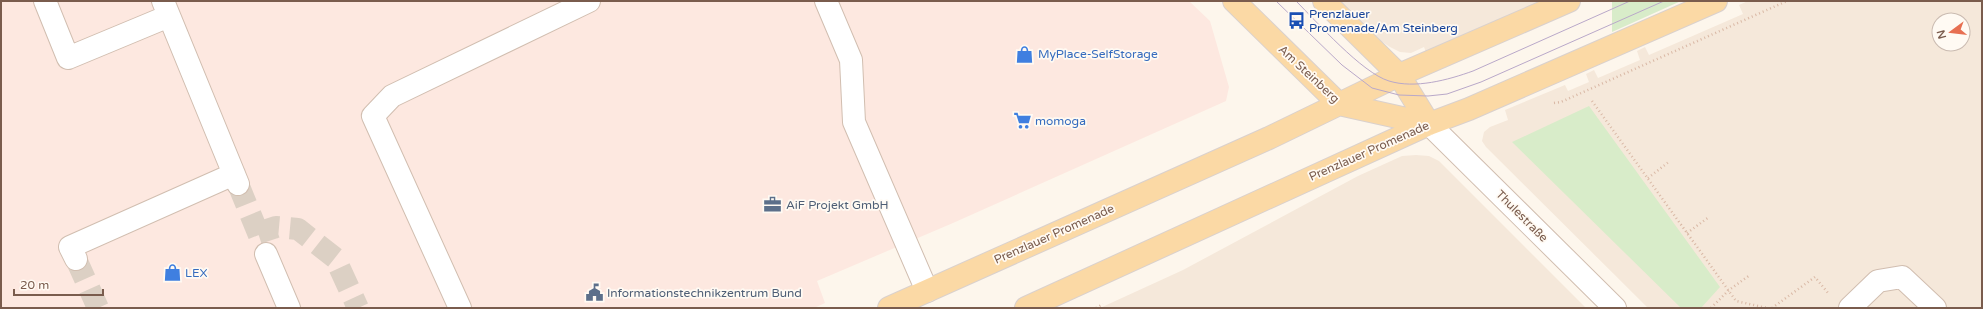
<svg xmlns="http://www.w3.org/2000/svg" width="1983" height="309" viewBox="0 0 1983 309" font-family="'Varela Round',sans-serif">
<rect width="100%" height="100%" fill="#fdf6ec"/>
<path fill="#f5e8da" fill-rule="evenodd" d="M1338,1H1547L1427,55L1424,47L1411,53L1400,52L1390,47L1381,41Z
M1748,1H1982V308H1648L1486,147L1482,141L1484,132L1490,127L1508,120L1505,110L1565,85L1568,91L1589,82L1586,74L1594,70L1598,78L1640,60L1637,51L1645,47L1649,55L1743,14L1739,5ZM1939,20H1963V44H1939Z
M1416,155L1429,156L1439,161L1586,308H1100L1183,270L1358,176L1402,156Z"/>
<path fill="#fde8e0" d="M1,1H1189L1210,21L1229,87L1226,101L953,223L817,281L825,303L814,308H1Z"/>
<path fill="#d8ecc9" d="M1612,1H1681L1612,32Z
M1589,106L1720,287L1701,308H1681L1512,142Z"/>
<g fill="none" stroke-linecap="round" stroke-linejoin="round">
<path stroke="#dcd0c4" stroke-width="22" stroke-dasharray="22 11" stroke-linecap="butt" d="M238,184L263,245
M258,233L276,227L298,229L335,258L358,308
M76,259L98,308"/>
<defs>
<path id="minor" d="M45,1L68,58L169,16
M163,1L238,184
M826,1L851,60L854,122L927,291
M1429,124L1615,308
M266,254L289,308
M76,259L70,247L234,174
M460,308L373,116L392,96L589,1
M1850,308L1878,281L1902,277L1935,308"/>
<path id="major" d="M1234,1L1339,104L1429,124
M1324,1L1399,75L1429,124
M889,308L1269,138L1399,75L1569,1
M1026,308L1429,124L1469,109L1716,1"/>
</defs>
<use href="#minor" stroke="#d1beb0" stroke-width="24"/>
<use href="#major" stroke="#dad1cd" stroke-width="24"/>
<path stroke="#d9b8a5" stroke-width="2.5" stroke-dasharray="1 3" stroke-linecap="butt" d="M1592,101L1736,301L1767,308
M1554,103L1561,102L1787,1
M1648,178L1670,161
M1687,233L1709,217
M1096,308L1103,304
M1711,308L1729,290L1750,275
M1772,308L1815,277L1828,293"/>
<use href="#minor" stroke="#fff" stroke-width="22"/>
<use href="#major" stroke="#fbd9a5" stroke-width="22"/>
<path stroke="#b9a8c9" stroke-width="1" d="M1276,1L1342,65L1372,88L1399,95L1428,96L1447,94L1481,82L1664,1
M1296,1C1317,22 1362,73 1389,81C1415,89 1448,80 1473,71L1630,1"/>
</g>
<defs>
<symbol id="bus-bare" viewBox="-9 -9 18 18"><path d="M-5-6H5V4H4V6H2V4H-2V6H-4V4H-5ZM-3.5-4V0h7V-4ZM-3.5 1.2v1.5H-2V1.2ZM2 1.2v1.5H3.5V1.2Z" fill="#1a4fb4" stroke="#fffaf3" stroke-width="2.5" paint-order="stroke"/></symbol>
<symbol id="shop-bare" viewBox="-9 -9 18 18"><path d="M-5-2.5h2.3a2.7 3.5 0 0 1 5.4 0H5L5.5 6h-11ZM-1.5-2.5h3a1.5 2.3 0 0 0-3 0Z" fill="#3f7fe0" stroke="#fffaf3" stroke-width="2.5" paint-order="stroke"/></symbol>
<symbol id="supermarket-bare" viewBox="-9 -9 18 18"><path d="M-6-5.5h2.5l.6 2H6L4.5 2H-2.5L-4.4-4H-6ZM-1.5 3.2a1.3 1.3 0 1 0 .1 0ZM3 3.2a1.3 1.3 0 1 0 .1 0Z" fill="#3f7fe0" stroke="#fffaf3" stroke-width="2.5" paint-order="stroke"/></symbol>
<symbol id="office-bare" viewBox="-9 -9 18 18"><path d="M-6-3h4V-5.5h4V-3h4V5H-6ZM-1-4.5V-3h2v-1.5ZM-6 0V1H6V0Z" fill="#5c6f8a" stroke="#fffaf3" stroke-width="2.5" paint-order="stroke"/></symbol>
<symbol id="civic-bare" viewBox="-9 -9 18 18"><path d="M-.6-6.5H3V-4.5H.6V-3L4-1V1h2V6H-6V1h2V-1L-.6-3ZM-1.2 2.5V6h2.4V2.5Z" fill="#5c6f8a" stroke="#fffaf3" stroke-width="2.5" paint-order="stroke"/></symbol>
</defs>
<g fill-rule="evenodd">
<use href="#bus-bare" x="1284" y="8" width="25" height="25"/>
<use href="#shop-bare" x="1012" y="42" width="25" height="25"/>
<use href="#supermarket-bare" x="1010" y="108" width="25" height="25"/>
<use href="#office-bare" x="760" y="192" width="25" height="25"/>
<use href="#shop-bare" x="160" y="260" width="25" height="25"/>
<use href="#civic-bare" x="582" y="280" width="25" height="25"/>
</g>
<g text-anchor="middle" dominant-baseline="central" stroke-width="3.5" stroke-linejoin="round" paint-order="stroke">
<g font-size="12" fill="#164399" stroke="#fffaf3" text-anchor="start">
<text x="1309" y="14">Prenzlauer<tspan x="1309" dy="14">Promenade/Am Steinberg</tspan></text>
</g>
<g font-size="12" fill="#366cbe" stroke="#fffaf3" text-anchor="start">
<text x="1038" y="54">MyPlace-SelfStorage</text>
<text x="1035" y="121">momoga</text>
<text x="185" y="273">LEX</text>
</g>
<g font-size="12" fill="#7a5c4d" stroke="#fffaf3">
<text transform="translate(1309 74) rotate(43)">Am Steinberg</text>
<text transform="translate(1369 151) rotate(-24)">Prenzlauer Promenade</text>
<text transform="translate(1522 216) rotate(45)">Thulestraße</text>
<text transform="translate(1054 234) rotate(-24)">Prenzlauer Promenade</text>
</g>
<g font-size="12" fill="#4e5e75" stroke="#fffaf3" text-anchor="start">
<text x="786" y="205">AiF Projekt GmbH</text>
<text x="607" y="293">Informationstechnikzentrum Bund</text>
</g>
</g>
<rect width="1983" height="309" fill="none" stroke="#7a5c4d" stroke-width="4"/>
<g transform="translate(1951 32) rotate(255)"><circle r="19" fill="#fffaf3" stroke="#cabbb1"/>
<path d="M0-3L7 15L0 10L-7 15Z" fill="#e76f51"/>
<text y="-6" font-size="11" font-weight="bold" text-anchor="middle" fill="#7a5c4d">N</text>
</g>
<path d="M14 289v6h89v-6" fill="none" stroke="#7a5c4d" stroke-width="2"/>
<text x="20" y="289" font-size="12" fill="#7a5c4d" stroke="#fffaf3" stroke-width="3" paint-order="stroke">20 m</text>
</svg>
